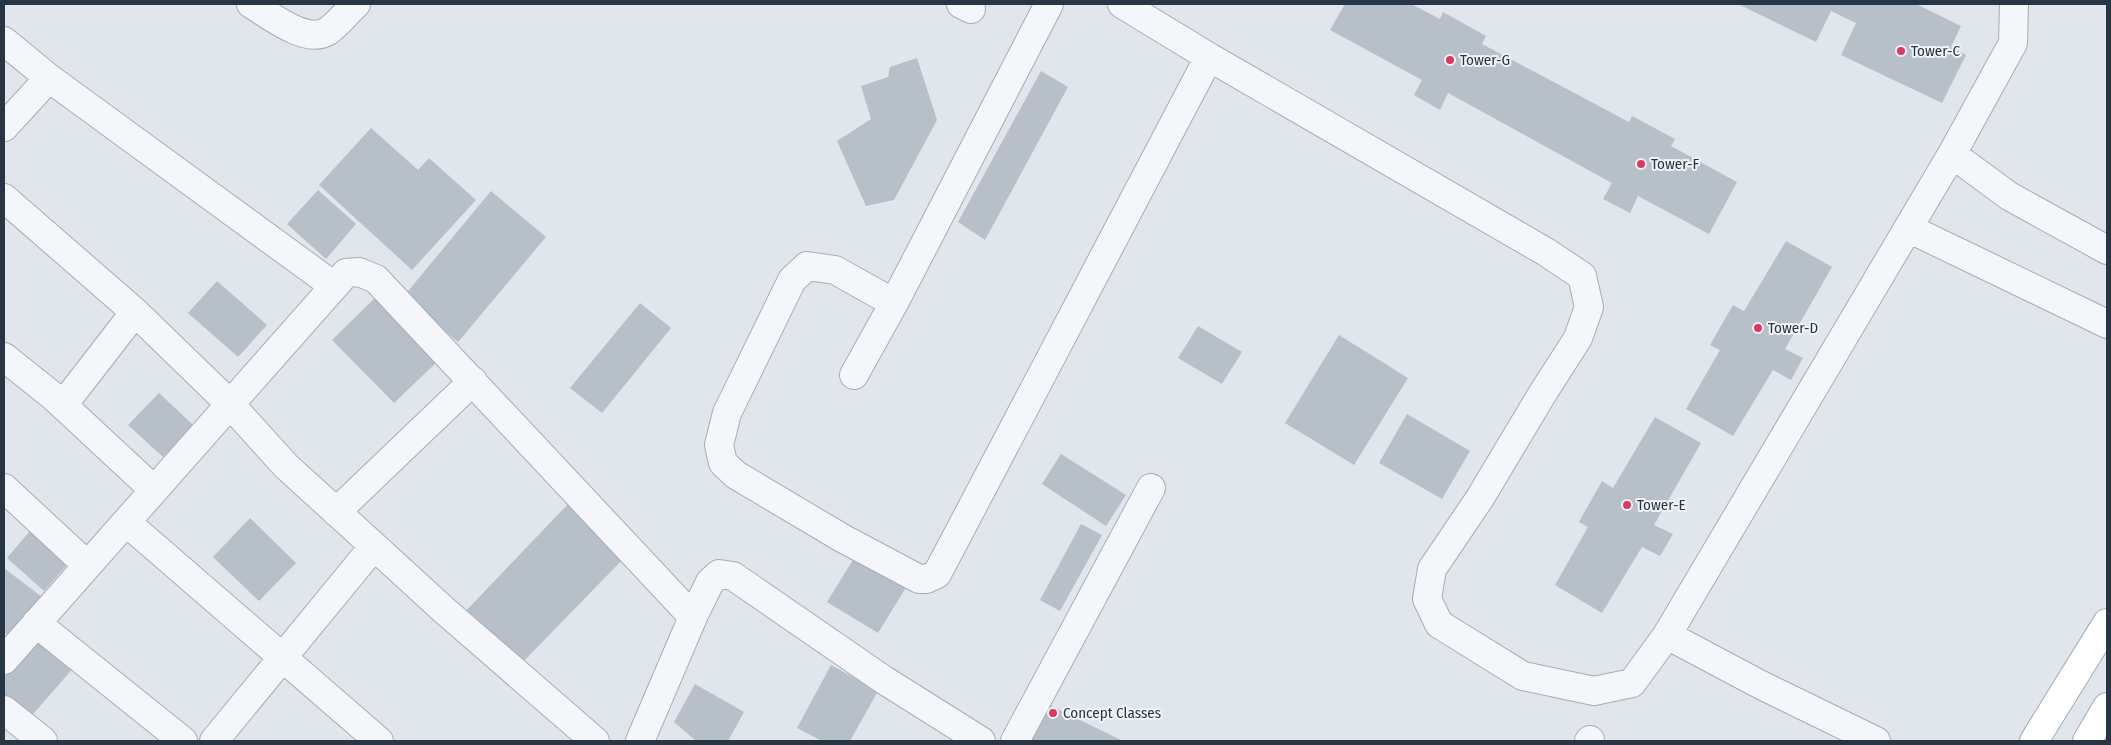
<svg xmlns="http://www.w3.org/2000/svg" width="2111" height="745" viewBox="0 0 2111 745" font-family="'Fira Sans Condensed',sans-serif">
<rect width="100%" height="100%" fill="#e0e6eb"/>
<path fill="#b7bfc9" d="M1345,4H1411L1440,19L1443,12L1486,36L1482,44L1629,122L1632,116L1675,139L1671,146L1737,182L1709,234L1638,196L1630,213L1603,199L1612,183L1448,93L1440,110L1414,95L1422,80L1330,30Z
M1738,4H1916L1961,26L1951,47L1966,55L1942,103L1841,55L1856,23L1831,11L1816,42Z
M917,58L937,120L894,200L866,206L837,141L871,119L861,86L888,77L890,67Z
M1041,71L1068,87L985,240L958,222Z
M371,128L418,170L429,158L476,200L412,270L319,185Z
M318,190L356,224L326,259L287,224Z
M491,191L546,237L458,342L404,296Z
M1786,241L1832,267L1785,349L1803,358L1791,380L1773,370L1733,436L1686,409L1720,350L1710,345L1733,305L1744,311Z
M217,281L267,325L238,357L188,313Z
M379,294L441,358L394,403L332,340Z
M640,303L671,328L602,413L570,388Z
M1198,326L1242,352L1222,384L1178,358Z
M1339,335L1408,378L1354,465L1285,423Z
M159,393L193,425L163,457L128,425Z
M1407,414L1470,451L1442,499L1379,463Z
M1655,417L1701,443L1654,525L1673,534L1660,556L1642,547L1602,613L1555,585L1588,527L1579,522L1602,481L1613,488Z
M1061,454L1126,495L1106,526L1042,484Z
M570,502L626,556L519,666L461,616Z
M250,518L296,563L259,601L213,557Z
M1081,524L1102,535L1060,611L1040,600Z
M35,525L73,558L44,591L7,558Z
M856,555L907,586L878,633L827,602Z
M4,568L42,597L11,637L4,632Z
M40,636L75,666L28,720L4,700V677Z
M831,665L878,691L850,741H822L797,728Z
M695,684L744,712L728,741H696L674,722Z
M1045,703L1123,741H1026Z"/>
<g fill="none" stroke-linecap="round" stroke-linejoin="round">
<defs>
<path id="minor" d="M251,4C270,15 306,45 328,31C338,24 347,12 356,4
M961,4L971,9
M1122,4L1209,57L1546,252L1582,276L1589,307L1578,338L1541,396L1480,498L1432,569L1427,599L1439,624L1523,676L1594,691L1632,683L1667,635L1952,154L2013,43L2014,4
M4,41L49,78L334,286
M4,127L49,78
M1952,154L2009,196L2107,250
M4,198L135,312L230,404L286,466L374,546L445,611L595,741
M1908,228L2107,324
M894,303L835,270L807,266L792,280L727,413L719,445L723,463L736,475L842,538L919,579H926L937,574L1209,57
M4,357L54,397L154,490
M854,375L894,303L1049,4
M63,405L135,312
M4,488L87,565
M336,512L473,381
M126,522L379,741
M36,623L183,741
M1667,635L1761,685L1876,741
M4,660L346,273L359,272L376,279L693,617
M4,710L43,741
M214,741L374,546
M640,741L693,617L710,582L719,574L733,576L884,680L981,741
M1015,741L1151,488
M1589,741L1590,740"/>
<path id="major" d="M2034,741L2107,623
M2087,741L2107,707"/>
</defs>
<use href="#minor" stroke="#a5adb6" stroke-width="30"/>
<use href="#major" stroke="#9eabb8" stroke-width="30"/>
<use href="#minor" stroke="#f4f6f9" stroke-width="28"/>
<use href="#major" stroke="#fff" stroke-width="28"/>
</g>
<g fill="#dd3861" stroke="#f0f4f8" stroke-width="2">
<circle cx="1901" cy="51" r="5"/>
<circle cx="1450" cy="60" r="5"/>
<circle cx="1641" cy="164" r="5"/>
<circle cx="1758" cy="328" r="5"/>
<circle cx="1627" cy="505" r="5"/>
<circle cx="1053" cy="713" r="5"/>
</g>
<g text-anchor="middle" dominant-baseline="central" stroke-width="4" stroke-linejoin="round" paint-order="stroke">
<g font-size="15" fill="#273545" stroke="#f0f4f8" text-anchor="start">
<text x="1911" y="51">Tower-C</text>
<text x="1460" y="60">Tower-G</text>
<text x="1651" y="164">Tower-F</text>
<text x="1768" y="328">Tower-D</text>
<text x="1637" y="505">Tower-E</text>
<text x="1063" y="713">Concept Classes</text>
</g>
</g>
<rect width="2111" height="745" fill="none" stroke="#273545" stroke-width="10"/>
</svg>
